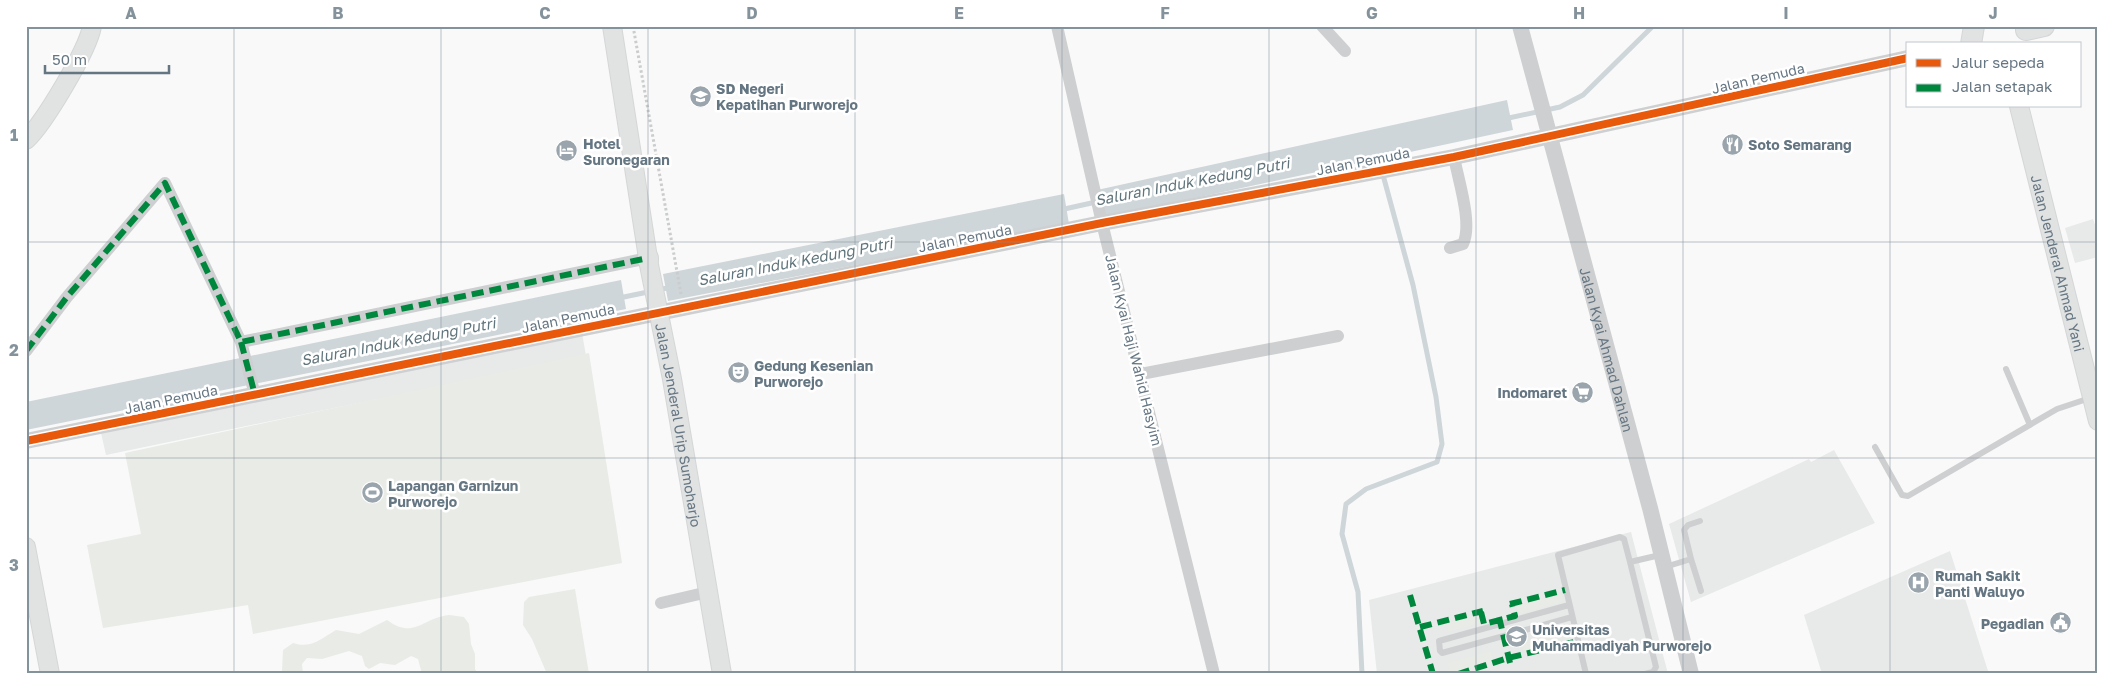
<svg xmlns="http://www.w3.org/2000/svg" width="2124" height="700" viewBox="0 0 2124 700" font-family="'Golos Text',sans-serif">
<rect width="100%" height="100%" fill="#f9f9f9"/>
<path fill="#e8e9e9" d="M2093,219L2098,234V257L2075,263L2065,228Z
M582,333L586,356L106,455L101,433Z
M1834,450L1875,523L1691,602L1669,524L1809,459L1811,462Z
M1631,532L1668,674H1377L1369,600Z
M1950,551L1989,674H1822L1804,615Z"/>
<path fill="#e8ebe6" d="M589,353L622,563L253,634L248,605L103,628L87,545L141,534L125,453Z
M575,589L589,674H547L532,639L523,625L524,602L529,597Z
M1561,593L1564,602L1519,614L1516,605Z
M1479,614L1481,623L1448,632L1446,623Z
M449,615L464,617L469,624L471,644L475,654V669L478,674H422L418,659L411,656L395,665L380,663L369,669L365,666L362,656L349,651L322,659L307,658L302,664L303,674H283L282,671L283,650L293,643C311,649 321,639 336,630L359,634L387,620C414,640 422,618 449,615Z
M1568,629L1570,638L1523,651L1521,642Z
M1491,651L1493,662L1450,673L1447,663Z"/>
<path fill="#ced6d9" d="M1507,100L1513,130L1102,218L1097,190Z
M1064,194L1069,224L668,301L663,274Z
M621,280L626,309L26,430V402Z"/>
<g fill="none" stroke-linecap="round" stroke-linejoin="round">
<path stroke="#ced6d9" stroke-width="5" d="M1504,119L1560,107L1583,95L1653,26
M1060,210L1096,202
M619,298L672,287
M1362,674L1358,592L1342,534L1346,504L1366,489L1437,462L1442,444L1436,397L1413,285L1377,153"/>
<defs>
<g id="secondary">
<path d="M612,26L648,258"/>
<path id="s2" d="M2019,106L2098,421"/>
<path d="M26,140C44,123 88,50 92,26"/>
<path id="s3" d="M648,260L672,379L722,674"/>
<path d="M26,547L50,674"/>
</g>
<path id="primary" d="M2026,30L2044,26
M1971,44L1974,26
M648,258V260"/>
</defs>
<use href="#secondary" stroke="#d5d6d7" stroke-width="20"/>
<use href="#primary" stroke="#d5d6d7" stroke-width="22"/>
<path stroke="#cbcccd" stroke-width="3" stroke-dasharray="2.5 2.5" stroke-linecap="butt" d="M633,26L681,294"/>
<path stroke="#cecfd0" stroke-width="6" d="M2006,369L2030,425
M1875,447L1902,495L1908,496L2057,409L2090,398
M1691,559L1701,591
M1630,562L1656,667L1653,672L1645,674
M1665,567L1691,559L1684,530L1688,525L1700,521
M1569,605L1439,641L1440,651L1442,653L1572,617
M1586,674L1558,555L1620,537L1624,539L1630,562L1660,555"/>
<path stroke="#cecfd0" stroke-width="12" d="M1057,26L1102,223L1214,674
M1322,26L1345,51
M1450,248L1463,244C1473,224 1458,179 1454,157
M241,342L255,395
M26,351L67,297L165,183L241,342L648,258
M1141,374L1338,336
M661,603L708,592"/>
<g stroke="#cecfd0" stroke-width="16">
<path id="s1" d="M1520,26L1650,508L1691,674"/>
<path d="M26,441L1102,223L1454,157L1908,58"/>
</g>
<use href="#secondary" stroke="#e1e2e2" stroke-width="18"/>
<use href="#primary" stroke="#e1e2e2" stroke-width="20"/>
<path stroke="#00873e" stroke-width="6" stroke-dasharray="12 6" stroke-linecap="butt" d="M241,342L255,395
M26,351L67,297L165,183L241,342L648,258
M1410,595L1433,674
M1510,604L1565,590
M1481,612L1484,624L1515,616L1512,604
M1499,617L1510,663
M1420,627L1483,611
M1458,674L1508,658L1578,641"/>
<defs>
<path id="cycleway" d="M26,441L1102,223L1454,157L1908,58"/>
</defs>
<use href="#cycleway" stroke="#fff" stroke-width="11"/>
<use href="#cycleway" stroke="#e8590c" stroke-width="8"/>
</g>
<path fill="none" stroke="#84929c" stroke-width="1" stroke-opacity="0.55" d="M234,26V674M441,26V674M648,26V674M855,26V674M1062,26V674M1269,26V674M1476,26V674M1683,26V674M1890,26V674M26,242H2098M26,458H2098"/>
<defs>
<symbol id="school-disc" viewBox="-11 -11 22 22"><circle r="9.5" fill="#99a4ac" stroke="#fff"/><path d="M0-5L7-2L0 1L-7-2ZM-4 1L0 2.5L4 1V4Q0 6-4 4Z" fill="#fff"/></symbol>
<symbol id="restaurant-disc" viewBox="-11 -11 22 22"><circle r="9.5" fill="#99a4ac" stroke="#fff"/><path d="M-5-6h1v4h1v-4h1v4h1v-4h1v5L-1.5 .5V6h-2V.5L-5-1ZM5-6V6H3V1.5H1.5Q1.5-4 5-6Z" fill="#fff"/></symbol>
<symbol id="hotel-disc" viewBox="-11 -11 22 22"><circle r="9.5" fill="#99a4ac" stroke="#fff"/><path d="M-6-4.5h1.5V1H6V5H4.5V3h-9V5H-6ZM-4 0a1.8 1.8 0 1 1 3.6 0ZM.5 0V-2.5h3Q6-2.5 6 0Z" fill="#fff"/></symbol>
<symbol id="theatre-disc" viewBox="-11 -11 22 22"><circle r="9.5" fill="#99a4ac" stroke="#fff"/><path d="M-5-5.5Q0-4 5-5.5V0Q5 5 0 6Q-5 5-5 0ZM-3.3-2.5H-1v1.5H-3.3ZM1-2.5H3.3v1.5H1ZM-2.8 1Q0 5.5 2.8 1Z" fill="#fff"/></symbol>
<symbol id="supermarket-disc" viewBox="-11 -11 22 22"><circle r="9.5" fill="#99a4ac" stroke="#fff"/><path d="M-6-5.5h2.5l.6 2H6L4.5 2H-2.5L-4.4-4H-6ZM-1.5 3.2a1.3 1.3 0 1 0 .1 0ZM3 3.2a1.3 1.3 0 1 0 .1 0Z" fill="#fff"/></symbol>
<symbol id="stadium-disc" viewBox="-11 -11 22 22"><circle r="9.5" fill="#99a4ac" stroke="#fff"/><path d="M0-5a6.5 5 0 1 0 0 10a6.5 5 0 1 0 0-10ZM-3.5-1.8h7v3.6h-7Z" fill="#fff"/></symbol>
<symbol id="hospital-disc" viewBox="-11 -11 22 22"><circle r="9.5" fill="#99a4ac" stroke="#fff"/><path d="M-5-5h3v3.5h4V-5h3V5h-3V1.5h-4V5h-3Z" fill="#fff"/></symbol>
<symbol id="civic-disc" viewBox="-11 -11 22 22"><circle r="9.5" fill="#99a4ac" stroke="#fff"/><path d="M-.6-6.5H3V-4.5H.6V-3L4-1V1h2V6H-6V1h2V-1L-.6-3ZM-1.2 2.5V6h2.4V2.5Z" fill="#fff"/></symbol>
<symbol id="university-disc" viewBox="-11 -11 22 22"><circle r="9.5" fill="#99a4ac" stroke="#fff"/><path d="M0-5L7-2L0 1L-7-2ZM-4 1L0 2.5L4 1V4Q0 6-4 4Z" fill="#fff"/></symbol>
</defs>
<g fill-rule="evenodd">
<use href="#school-disc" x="688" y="84" width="25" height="25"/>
<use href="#restaurant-disc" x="1720" y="132" width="25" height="25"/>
<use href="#hotel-disc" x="554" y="138" width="25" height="25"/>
<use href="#theatre-disc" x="726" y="360" width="25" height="25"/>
<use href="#supermarket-disc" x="1570" y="380" width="25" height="25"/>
<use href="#stadium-disc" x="360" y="480" width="25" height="25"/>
<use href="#hospital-disc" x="1906" y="570" width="25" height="25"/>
<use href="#civic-disc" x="2048" y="610" width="25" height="25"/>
<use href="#university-disc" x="1504" y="624" width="25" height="25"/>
</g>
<g text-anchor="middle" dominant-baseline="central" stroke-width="5" stroke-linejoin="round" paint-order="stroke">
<g font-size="14" fill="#657683" stroke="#fff">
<text transform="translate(1758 78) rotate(-13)">Jalan Pemuda</text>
<text transform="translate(1363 161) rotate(-11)">Jalan Pemuda</text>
<text transform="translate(965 238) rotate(-11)">Jalan Pemuda</text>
<text stroke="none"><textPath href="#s2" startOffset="162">Jalan Jenderal Ahmad Yani</textPath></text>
<text transform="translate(568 318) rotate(-12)">Jalan Pemuda</text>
<text transform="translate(1134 350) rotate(76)">Jalan Kyai Haji Wahid Hasyim</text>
<text stroke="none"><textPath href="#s1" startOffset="335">Jalan Kyai Ahmad Dahlan</textPath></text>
<text transform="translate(171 399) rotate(-12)">Jalan Pemuda</text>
<text stroke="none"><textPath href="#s3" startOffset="168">Jalan Jenderal Urip Sumoharjo</textPath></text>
</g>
<g font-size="14" font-weight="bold" fill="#657683" stroke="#fff" text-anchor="start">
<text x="716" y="88">SD Negeri<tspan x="716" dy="16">Kepatihan Purworejo</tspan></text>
<text x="583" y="143">Hotel<tspan x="583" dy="16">Suronegaran</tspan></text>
<text x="1748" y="144">Soto Semarang</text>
<text x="754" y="365">Gedung Kesenian<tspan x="754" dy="16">Purworejo</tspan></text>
<text x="1567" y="392" text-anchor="end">Indomaret</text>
<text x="388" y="485">Lapangan Garnizun<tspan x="388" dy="16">Purworejo</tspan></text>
<text x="1935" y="575">Rumah Sakit<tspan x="1935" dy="16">Panti Waluyo</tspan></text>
<text x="2044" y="623" text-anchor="end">Pegadian</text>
<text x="1532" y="629">Universitas<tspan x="1532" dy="16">Muhammadiyah Purworejo</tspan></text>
</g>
<g font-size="15" font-style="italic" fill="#60757c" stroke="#fff">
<text transform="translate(1192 181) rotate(-11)">Saluran Induk Kedung Putri</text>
<text transform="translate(795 261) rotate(-11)">Saluran Induk Kedung Putri</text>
<text transform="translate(398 341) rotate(-11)">Saluran Induk Kedung Putri</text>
</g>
</g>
<rect width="2124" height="700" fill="none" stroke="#ffffff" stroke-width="55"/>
<rect x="1906" y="42" width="175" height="65" fill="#ffffff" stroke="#c1c8cd"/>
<rect x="1916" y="59" width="25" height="8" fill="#e8590c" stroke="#c1c8cd"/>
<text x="1952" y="68" font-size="15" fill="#657683">Jalur sepeda</text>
<rect x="1916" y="84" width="25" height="8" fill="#00873e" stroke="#c1c8cd"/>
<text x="1952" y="92" font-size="15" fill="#657683">Jalan setapak</text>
<path d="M45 65v8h124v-8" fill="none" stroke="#657683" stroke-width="2.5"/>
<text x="52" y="65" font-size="15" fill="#657683" stroke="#ffffff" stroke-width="4" paint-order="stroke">50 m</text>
<rect x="28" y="28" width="2068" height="644" fill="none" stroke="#84929c" stroke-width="2"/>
<g font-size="16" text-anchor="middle" font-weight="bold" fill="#84929c">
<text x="131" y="19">A</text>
<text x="338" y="19">B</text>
<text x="545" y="19">C</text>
<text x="752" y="19">D</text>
<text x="959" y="19">E</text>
<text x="1165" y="19">F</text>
<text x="1372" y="19">G</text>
<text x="1579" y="19">H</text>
<text x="1786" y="19">I</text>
<text x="1993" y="19">J</text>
<text x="14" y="141">1</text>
<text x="14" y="356">2</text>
<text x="14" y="571">3</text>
</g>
</svg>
